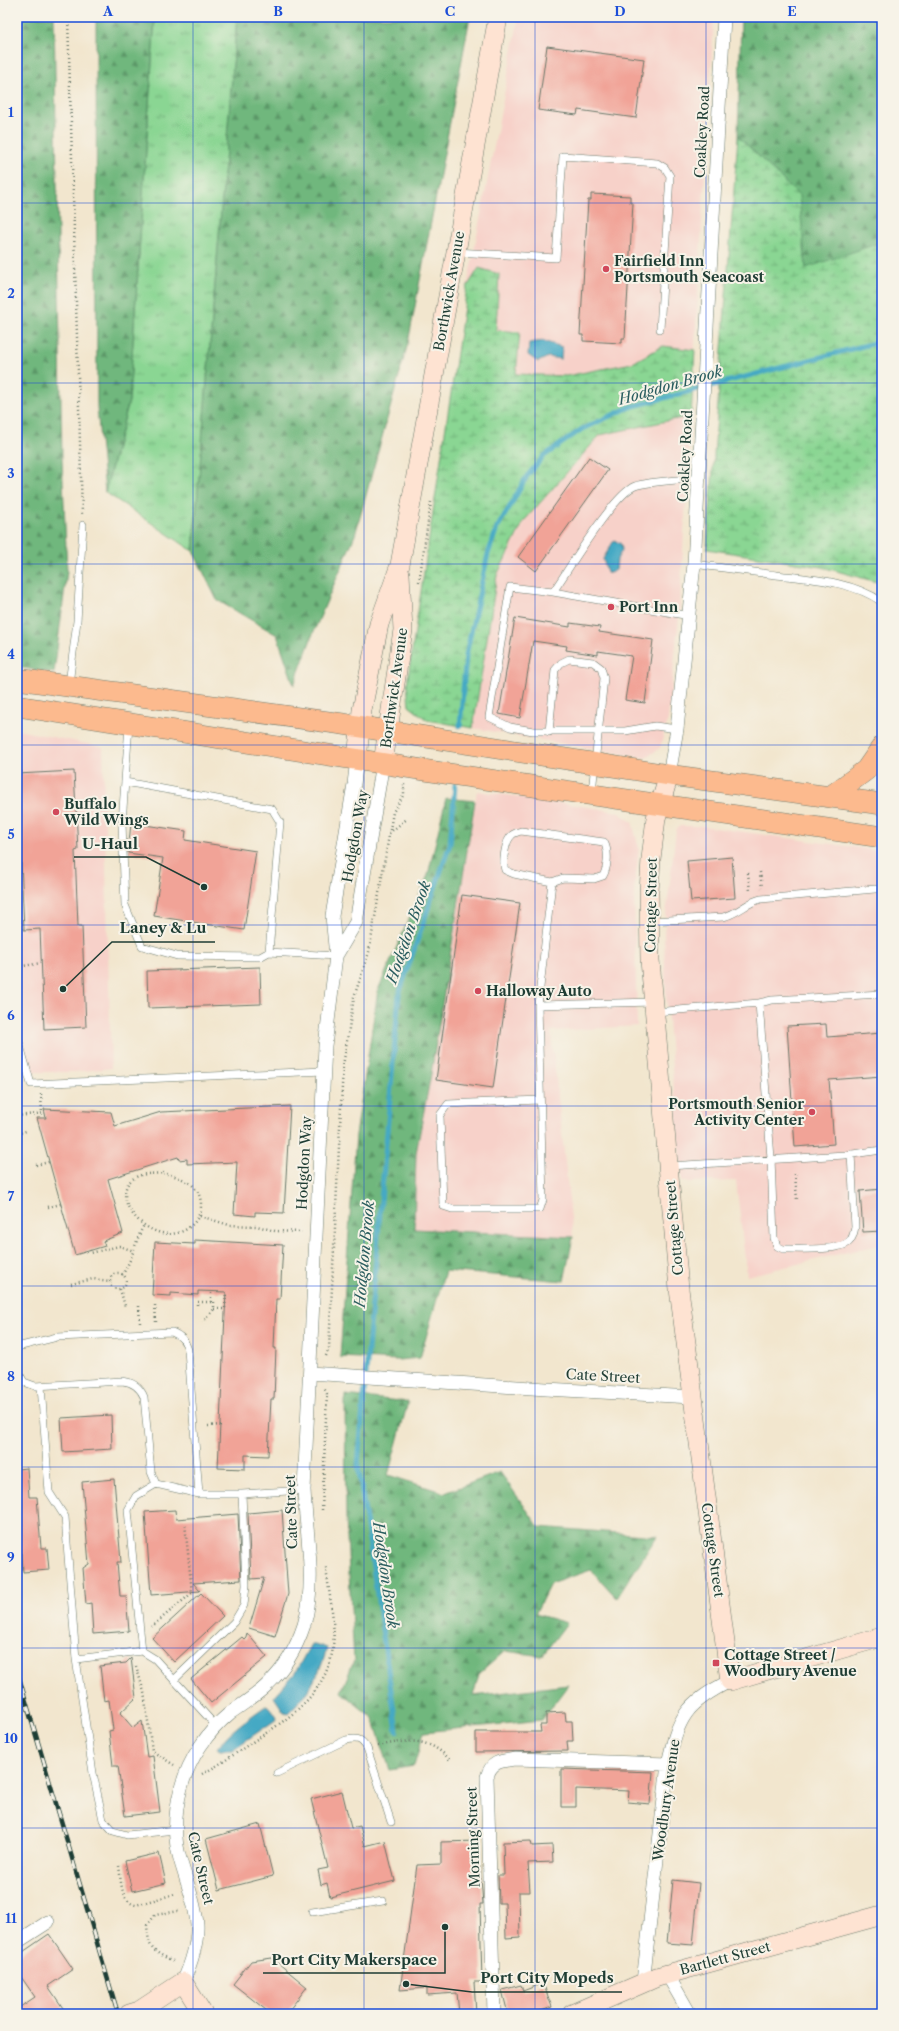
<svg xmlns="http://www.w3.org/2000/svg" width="899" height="2031" viewBox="0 0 899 2031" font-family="'Libre Caslon Text',serif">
<defs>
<pattern id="grass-tufts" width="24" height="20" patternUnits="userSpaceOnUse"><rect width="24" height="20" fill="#8ad693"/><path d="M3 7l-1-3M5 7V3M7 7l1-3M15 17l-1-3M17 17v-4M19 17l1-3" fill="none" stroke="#70af79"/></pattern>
<pattern id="forest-firs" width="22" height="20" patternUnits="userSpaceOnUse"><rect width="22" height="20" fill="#6fb77d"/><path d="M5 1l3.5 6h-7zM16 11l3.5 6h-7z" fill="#5b9667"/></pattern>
<pattern id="wetland-marsh" width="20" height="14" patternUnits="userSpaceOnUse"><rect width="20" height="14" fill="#8ad693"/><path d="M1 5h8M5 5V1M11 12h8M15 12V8" fill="none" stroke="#70af79"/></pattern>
</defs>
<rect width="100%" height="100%" fill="#f7f3e8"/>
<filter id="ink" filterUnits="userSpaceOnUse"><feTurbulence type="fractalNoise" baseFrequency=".025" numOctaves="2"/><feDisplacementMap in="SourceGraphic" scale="8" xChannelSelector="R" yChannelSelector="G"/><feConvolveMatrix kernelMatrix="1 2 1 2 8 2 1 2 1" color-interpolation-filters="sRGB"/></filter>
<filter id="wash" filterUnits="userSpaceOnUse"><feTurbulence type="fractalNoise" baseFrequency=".012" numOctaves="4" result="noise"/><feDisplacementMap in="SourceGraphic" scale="16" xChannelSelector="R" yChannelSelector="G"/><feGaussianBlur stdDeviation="0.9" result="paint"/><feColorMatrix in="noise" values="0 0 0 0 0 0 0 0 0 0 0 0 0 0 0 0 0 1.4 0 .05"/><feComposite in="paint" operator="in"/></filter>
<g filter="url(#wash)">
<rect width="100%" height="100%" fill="#f2e6ce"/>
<path fill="#f7d1c9" d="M519,17H714L679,617L668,719L660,748L645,758L427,720L409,706L407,684L467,287Z
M17,730L103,747L111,1068L74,1072H17Z
M477,791L550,801L618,812L632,822L639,848L634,891L637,1026L551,1031L573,1237L414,1229L416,1153L431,1074Z
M680,826H701L882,851V1244L747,1276L736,1181L682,1182L666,996L664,933L676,830Z"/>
<path fill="url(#grass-tufts)" stroke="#548a64" d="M155,17H237L193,551L105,492L129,401Z"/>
<path fill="url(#forest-firs)" stroke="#477a58" d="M17,17H54L62,458L67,571L54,673L17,667Z
M96,17H155L129,401L105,492L97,408Z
M237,17H470L408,343L355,535L312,636L294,685L277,635L217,600L193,551Z
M741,17H882V242L806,269L799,196L738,136Z
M446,798L475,801L431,1074L416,1153L414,1229L573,1237L564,1281L445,1271L420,1358L398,1360L340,1357L356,1135L378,990L428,875Z
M345,1395L408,1402L388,1475L445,1493L500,1472L539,1527L657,1536L617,1598L591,1570L550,1584L535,1614L567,1623L542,1656L505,1651L479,1674L473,1696L568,1685L542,1720L424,1732L414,1766L390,1770L373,1718L341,1692L354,1661L346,1519Z"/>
<path fill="url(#wetland-marsh)" stroke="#548a64" d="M738,136L799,196L806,268L882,242V578L877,582L822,567L707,549Z
M479,268L499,274L496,330L520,332L516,374L566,376L632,363L663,346L695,350L691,416L600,435L524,521L497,575L473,728L427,720L409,706L407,684L467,287Z"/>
<path fill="#44a9c4" stroke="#32737c" d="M543,341L562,347L561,359L548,357L538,362L528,355L529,343Z
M616,541L621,544L622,550L617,559L616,570L610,573L607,572L603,559L613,542Z
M311,1644H315L327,1648C320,1675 308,1694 288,1713L284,1712L274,1697L295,1673Z
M267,1705L276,1715L277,1719L232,1750H220L217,1748C230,1730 249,1718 267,1705Z"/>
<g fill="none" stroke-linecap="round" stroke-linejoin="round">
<path stroke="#44a9c4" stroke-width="5" d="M460,726L466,655L488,554L497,528L509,508L527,476L544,456L582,429L630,407L882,341
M397,1731L358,1465L399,994L450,844L455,785"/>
</g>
<g id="blocks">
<path fill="#f1a397" d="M547,46L644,59L636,118L578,110L577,115L538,110Z
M591,194L630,196V203H633L625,338H622V343L583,341V335H580L588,200H591Z
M589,457L608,470L536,571L518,557Z
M515,618L570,627V623L600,627L599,632L653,640L645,703L625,700L632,656L598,651V655L566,650L567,646L533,641L520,718L499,714Z
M74,771L78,850L75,851L78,926H82L86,1027L44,1029L40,929L24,930L17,774Z
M131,823L186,831L185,840L256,851L244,930L154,916L163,858L128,853Z
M732,857L735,898L691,901L687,861Z
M462,895L520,903L493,1088L436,1080Z
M260,967L261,1004L148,1008L147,971Z
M826,1024L827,1037L882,1033V1076L829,1080L834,1144L795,1147L787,1026Z
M290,1106L284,1213L255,1212V1216L234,1214L237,1162L187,1164V1159L179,1160L178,1157L108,1179L123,1233L103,1241L105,1246L75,1255L37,1118H46L44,1109L111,1112L115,1126L161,1112Z
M882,1189V1231L863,1232L860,1191Z
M195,1240L283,1245L280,1299H276L274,1348H276L274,1399H271L268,1456L245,1455V1469L218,1468L226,1292L198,1291V1295L171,1293V1296L152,1295L155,1242L195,1244Z
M111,1415L112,1449L63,1452L61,1418Z
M27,1468L29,1497H37L41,1548H47L49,1570L23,1572L22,1553L17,1554V1469Z
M114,1479L121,1562H117L120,1596H126L129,1631L93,1634L91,1603L86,1604L83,1568L89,1564L82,1482Z
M175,1510L176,1519L238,1514L241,1580L193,1583L200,1591L151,1595L145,1512Z
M282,1510L288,1594L275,1636L249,1628L264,1578L251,1579L248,1513Z
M201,1593L223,1616L174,1662L152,1638Z
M247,1633L267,1657L211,1703L191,1679L242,1637L245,1640Z
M131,1658L136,1698L120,1713L133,1728L142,1721L147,1757L153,1756L160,1812L125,1816L118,1766H113L109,1731L113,1730L109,1700L104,1701L100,1666L126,1663Z
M565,1712L566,1721H572L573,1741H567L568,1751L476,1752V1732H541L540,1725H546V1713Z
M561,1769L653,1772L650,1804L628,1802L629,1791L576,1789V1807H561Z
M342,1791L351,1828L360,1826L365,1846L385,1841L395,1881L330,1897L327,1883L321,1885L318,1870L328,1868L311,1799Z
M260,1824L273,1876L219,1890L206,1839Z
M478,1841L483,1904H480L482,1982H474L476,2014H459L457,1993L427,1995V1988L400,1990L417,1865L441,1864V1842Z
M531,1841L532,1846L552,1845L553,1862L528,1863L530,1892H519L520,1937L506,1938L505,1903H499L498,1875H504L503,1842Z
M159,1853L166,1883L132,1891L125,1861Z
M673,1880L699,1883L693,1945L667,1943Z
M49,1934L73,1969L48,1986L67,2014H17V2009L35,1997L17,1971V1956Z
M272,1958L307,1987L286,2014H271L233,1984L251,1961Z
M543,1983L552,2007L533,2014H508L502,1990L521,1985L523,1991Z"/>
</g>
</g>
<g filter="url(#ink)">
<use href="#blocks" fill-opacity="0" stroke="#69786a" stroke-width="1"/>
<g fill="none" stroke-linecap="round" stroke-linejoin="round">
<defs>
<path id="lane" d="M456,252L556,258L563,156L657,163L665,168L670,176L660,329
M694,564C721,568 749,571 776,575C811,579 852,581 882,602
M553,592L510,587L489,717L510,727L533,731H625L655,726L677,729
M690,616L553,592C569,569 613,495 635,486C648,481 684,480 699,478
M69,684L77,621L83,525
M549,732L555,670L561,663L569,659L593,662L601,668L604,678L592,792
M125,782L272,809L280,822L269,952L260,957L177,956L142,946L125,905L122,823L129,725
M521,831L604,842C609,851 608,867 603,876L594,879L563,878L552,882L514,874L505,870C502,862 505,841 512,835C514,833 518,832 521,831Z
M651,921L723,917C738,914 747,902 761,899L875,889
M269,952L336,956
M759,1003L771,1158L774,1238L777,1246L783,1249C797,1249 840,1251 849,1242C853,1238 854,1233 855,1227L851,1154
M538,1005L654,1002
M655,1012L759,1003L772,1000L882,994
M17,1035L31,1084L324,1071
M540,1100L448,1104L440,1115L443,1206L452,1209H540L543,1200L538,1005L552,882
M669,1166L845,1155L882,1150
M17,1347L57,1337L172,1332C181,1336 185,1340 188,1350L199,1494
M17,1370L24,1382L35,1386L122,1381C133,1382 140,1387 144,1397L151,1472L156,1484L199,1494H242L304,1490
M41,1386L49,1492L65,1517L76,1659L93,1773L103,1820L113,1831L127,1835L175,1830
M142,1651L128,1510L136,1496L156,1484
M76,1659L142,1651L155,1659L216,1726
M174,1680L234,1622L244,1605L246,1585L242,1494
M277,1773L346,1740C357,1738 361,1738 367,1748L391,1822
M312,1912L383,1901"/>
<path id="street" d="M669,775L677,729L694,564L724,17
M336,956L356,922L383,763
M310,1373L546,1389L692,1397
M17,1942L48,1922
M667,1974L690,2014
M183,1982C191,1964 198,1943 197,1924C195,1901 186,1881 180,1859C173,1836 175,1811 181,1788C189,1759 207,1732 230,1713C243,1704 257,1695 268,1684C285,1668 297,1646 304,1625C317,1581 306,1534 304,1490L325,1046L336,956L332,916L354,784L357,759
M643,1982L668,1764C678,1717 686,1703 730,1681
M494,2014L487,1777C491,1761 501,1761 516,1759L668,1764"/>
<path id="secondary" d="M357,759L362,710L379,624L400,565L498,17
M383,763L403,630L400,574
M669,775L656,818L651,859L649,892L650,960L679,1289L730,1681L882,1637
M129,2014L139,2011L183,1982L203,2014
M572,2014L657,1977L882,1915"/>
<path id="primary" d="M17,679L343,724L669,775L882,804
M17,706L443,773L882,837
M830,797L866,770L882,747"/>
</defs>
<use href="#lane" stroke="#69786a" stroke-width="8"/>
<use href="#street" stroke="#69786a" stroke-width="14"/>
<use href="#secondary" stroke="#69786a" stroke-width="20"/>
<use href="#primary" stroke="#69786a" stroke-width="22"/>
<path stroke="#69786a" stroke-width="2.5" stroke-dasharray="1 3" stroke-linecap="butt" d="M68,17L82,514
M419,582L431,502
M21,771V774
M389,833L407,819
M760,872L762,888
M748,873L750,891
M17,924H23
M17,967L41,963
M41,1094L42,1114
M18,1095L19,1098
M17,1116L45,1113
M17,1134L26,1131
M36,1165L49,1162
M163,1173C172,1175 183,1178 191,1184C207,1198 203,1220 185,1230C149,1249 102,1192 138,1176C146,1173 155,1174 163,1173Z
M795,1174L797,1200
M48,1207L61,1204
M200,1216L229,1225L257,1226L275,1231L302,1232
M90,1250L91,1253L119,1246L134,1251
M110 1281a8 8 0 1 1 16 0a8 8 0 1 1-16 0Z
M122,1275C133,1259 135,1241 144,1225
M71,1284L93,1279L110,1281
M120,1289L125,1306
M211,1302V1291
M155,1305L156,1322
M197,1305V1302H214V1309L203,1322
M139,1306L140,1323
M214,1309H225L226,1292
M326,1356L329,1348L343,1066L354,997L369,952L393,812L404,794V784
M208,1426L221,1425
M322,1510L327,1394L324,1388
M151,1627L192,1593L185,1523
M136,1666L144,1692L152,1751L174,1765
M378,1746C407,1740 428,1736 450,1760
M202,1774C221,1764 236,1753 254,1741C286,1720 320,1699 331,1658C338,1629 329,1597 326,1567
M119,1866C121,1878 120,1902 136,1905L175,1894
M173,1961C151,1950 149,1950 147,1925L155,1915L179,1911"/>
<use href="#lane" stroke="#fff" stroke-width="7"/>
<use href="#street" stroke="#fff" stroke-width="13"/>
<use href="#secondary" stroke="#fee3d2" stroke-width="19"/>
<use href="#primary" stroke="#fcba8e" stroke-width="21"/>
<defs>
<path id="rail" d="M17,1671L118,2014"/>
</defs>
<use href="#rail" stroke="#1f3d34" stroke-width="4.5"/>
<use href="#rail" stroke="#f7f3e8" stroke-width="3" stroke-dasharray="9" stroke-linecap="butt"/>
</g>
</g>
<path fill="none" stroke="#1d4ed8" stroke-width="1" stroke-opacity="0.55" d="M193,17V2014M364,17V2014M535,17V2014M706,17V2014M17,203H882M17,383H882M17,564H882M17,745H882M17,925H882M17,1106H882M17,1286H882M17,1467H882M17,1648H882M17,1828H882"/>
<g fill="#d1495b" stroke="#f7f3e8" stroke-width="1.5">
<circle cx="606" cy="269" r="4"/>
<circle cx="611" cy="607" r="4"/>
<circle cx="56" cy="812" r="4"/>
<circle cx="478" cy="991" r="4"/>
<circle cx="812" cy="1112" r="4"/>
<rect x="712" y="1659" width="8" height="8" rx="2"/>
</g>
<g text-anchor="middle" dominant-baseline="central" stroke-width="4" stroke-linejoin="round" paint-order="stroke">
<g font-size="14" fill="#1f3d34" stroke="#f7f3e8">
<text transform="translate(702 132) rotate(-87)">Coakley Road</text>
<text transform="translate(449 291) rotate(-80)">Borthwick Avenue</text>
<text transform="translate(685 456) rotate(-87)">Coakley Road</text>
<text transform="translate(394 688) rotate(-82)">Borthwick Avenue</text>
<text transform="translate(355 836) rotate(-80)">Hodgdon Way</text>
<text transform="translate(651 905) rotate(-89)">Cottage Street</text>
<text transform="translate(304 1163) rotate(-87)">Hodgdon Way</text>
<text transform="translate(674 1228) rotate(-95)">Cottage Street</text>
<text transform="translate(603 1376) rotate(3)">Cate Street</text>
<text transform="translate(291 1512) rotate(-92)">Cate Street</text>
<text transform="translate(713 1550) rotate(82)">Cottage Street</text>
<text transform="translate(666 1800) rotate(-82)">Woodbury Avenue</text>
<text transform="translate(473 1837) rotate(-92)">Morning Street</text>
<text transform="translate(201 1868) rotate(77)">Cate Street</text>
<text transform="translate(725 1958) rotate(-15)">Bartlett Street</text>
</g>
<g font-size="14" font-weight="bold" fill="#1f3d34" stroke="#f7f3e8" text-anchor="start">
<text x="614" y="261">Fairfield Inn<tspan x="614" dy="16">Portsmouth Seacoast</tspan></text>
<text x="619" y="607">Port Inn</text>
<text x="64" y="804">Buffalo<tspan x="64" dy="16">Wild Wings</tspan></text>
<text x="486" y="991">Halloway Auto</text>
<text x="804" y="1104" text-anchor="end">Portsmouth Senior<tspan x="804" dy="16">Activity Center</tspan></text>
<text x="724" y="1655">Cottage Street /<tspan x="724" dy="16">Woodbury Avenue</tspan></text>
</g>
<g font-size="15" font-style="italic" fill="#2a5d5f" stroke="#f7f3e8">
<text transform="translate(670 385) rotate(-16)">Hodgdon Brook</text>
<text transform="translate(408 932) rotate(-71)">Hodgdon Brook</text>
<text transform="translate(364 1254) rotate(-85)">Hodgdon Brook</text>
<text transform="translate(386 1575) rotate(82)">Hodgdon Brook</text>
</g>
</g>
<path fill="none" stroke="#1f3d34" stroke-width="1.5" d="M204 887L146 857H74M63 989L112 942H215M445 1927L445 1973H263M406 1984L472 1992H622"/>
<g fill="#1f3d34" stroke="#f7f3e8" stroke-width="1.5">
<circle cx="204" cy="887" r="4"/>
<circle cx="63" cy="989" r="4"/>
<circle cx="445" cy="1927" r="4"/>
<circle cx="406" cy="1984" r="4"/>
</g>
<g font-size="15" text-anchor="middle" font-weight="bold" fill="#1f3d34" stroke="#f7f3e8" stroke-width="4" stroke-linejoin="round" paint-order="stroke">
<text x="110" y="849">U-Haul</text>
<text x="163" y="933">Laney &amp; Lu</text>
<text x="354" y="1965">Port City Makerspace</text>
<text x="547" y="1983">Port City Mopeds</text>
</g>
<rect width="899" height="2031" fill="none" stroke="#f7f3e8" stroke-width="44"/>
<rect x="22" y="22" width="855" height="1987" fill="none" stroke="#1d4ed8" stroke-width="1.5"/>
<g font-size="13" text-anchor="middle" font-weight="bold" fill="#1d4ed8">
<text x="108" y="16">A</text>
<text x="278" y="16">B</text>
<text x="450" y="16">C</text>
<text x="620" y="16">D</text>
<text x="792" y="16">E</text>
<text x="11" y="117">1</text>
<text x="11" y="298">2</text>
<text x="11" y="478">3</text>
<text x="11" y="659">4</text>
<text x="11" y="839">5</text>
<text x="11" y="1020">6</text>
<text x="11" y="1201">7</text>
<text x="11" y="1381">8</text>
<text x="11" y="1562">9</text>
<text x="11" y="1743">10</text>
<text x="11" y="1923">11</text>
</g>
</svg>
